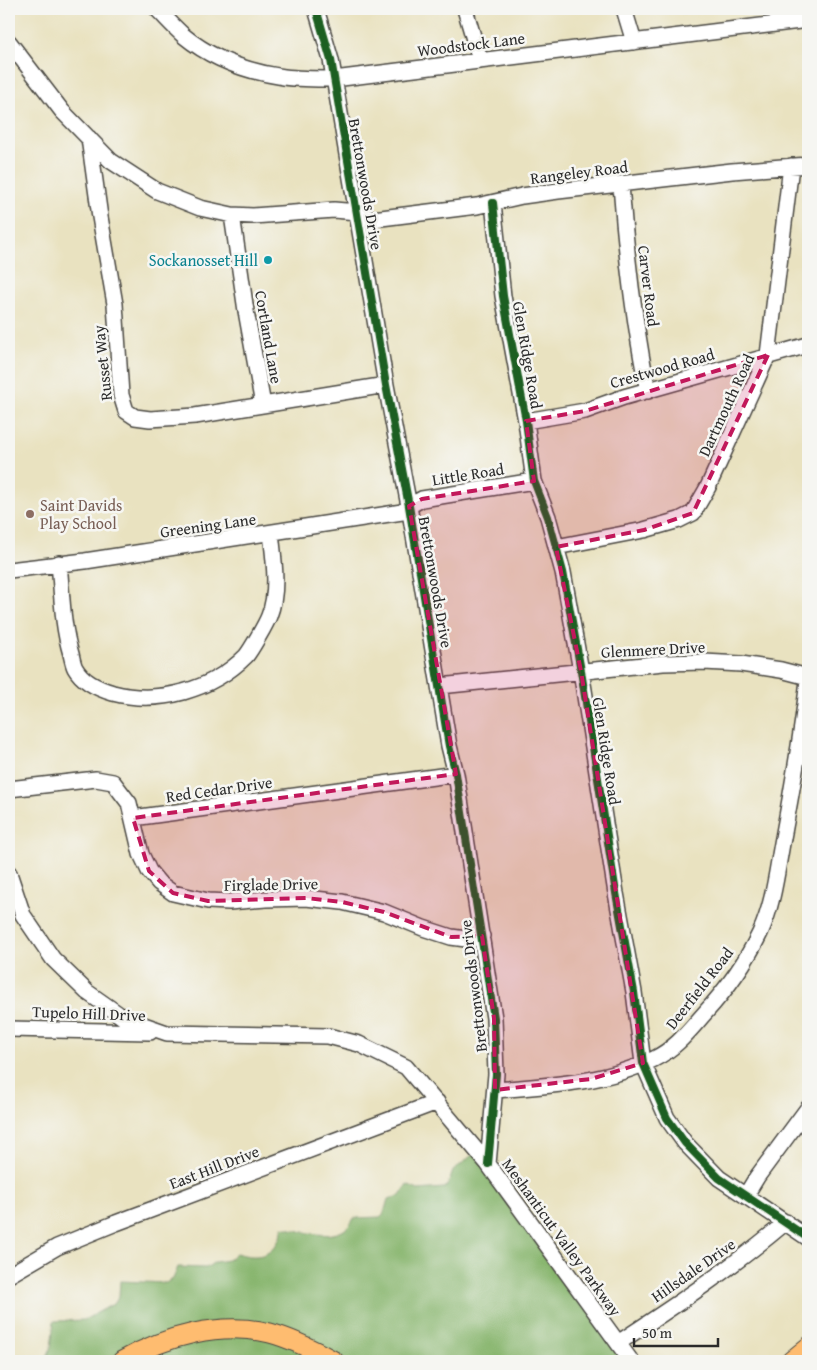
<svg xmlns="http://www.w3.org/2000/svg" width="817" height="1370" viewBox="0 0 817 1370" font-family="'Gentium Book Plus',serif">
<rect width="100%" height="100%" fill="#f6f6f2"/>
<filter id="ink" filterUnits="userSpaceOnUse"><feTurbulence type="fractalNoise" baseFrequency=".02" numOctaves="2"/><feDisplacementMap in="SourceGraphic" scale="10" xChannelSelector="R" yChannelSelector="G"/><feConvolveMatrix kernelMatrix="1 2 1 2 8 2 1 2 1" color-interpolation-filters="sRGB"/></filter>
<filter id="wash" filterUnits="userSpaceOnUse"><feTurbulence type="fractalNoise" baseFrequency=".0096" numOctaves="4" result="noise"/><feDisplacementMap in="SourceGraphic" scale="20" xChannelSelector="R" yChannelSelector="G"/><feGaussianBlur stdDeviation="1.12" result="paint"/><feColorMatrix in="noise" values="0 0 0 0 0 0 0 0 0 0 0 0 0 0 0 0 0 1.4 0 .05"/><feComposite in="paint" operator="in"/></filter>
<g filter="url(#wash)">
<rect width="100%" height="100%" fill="#e9e2c0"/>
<path fill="#88b66e" stroke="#5a704c" d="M477,1151L631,1361H45L51,1348L54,1321L84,1320L115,1303L119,1296L120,1281L166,1283L173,1279L178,1267L206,1268L215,1262L228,1260L236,1253C262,1261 277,1254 283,1227C305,1232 343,1245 354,1218L380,1217L384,1213L388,1199L400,1196L407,1185L418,1190L444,1188L448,1185L453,1171Z"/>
</g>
<g filter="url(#ink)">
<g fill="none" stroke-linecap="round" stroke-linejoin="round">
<defs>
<path id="minor" d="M157,9C166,18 175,28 184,36C212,59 249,72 284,77C300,79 317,79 334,79L808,20
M316,9L331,60L386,385L409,506L449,746L456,774L494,1018L496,1074L488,1164
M465,9L480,60
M624,9L634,42
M9,42L62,111L111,161L157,191L200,208L232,215L253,216L334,210L357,212L373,219L477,206L522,196L558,191L732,171L808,165
M89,138L100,217L115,304L121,395L126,411L135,417L150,419L195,416L386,385
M621,185C626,254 634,323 648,391
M493,203L503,296L526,421L534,481L548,517L563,572L581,671L616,893L634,992L643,1063L667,1118L685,1143L719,1178L808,1238
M232,215L246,311L263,405
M526,421L585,411L624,397L808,345
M556,547L644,530L679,520L693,513L708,487L768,355L791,166
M59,563C62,593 62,625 71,654C72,658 73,664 75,668C83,682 99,689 113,693C159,705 212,690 246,656C251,650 266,624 269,616C279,591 274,560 271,533
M9,570L85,561L402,512L409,506L422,499L534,481
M440,686L663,663L704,662L741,664L781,670L808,677
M9,789L96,779L113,782L129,803L141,854L149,871L159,883L173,893L208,901L229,902L266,899L306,898L342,902L384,912L423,928L451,937L466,939L482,936
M133,818L456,774
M9,873L23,915L53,959L87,992L124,1018L167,1033L328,1036L359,1044L406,1067L488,1164L631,1361
M9,1029L150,1032
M495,1090C548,1086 606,1083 654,1059C676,1048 688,1032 704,1014C726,990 746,962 760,933C774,903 777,869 783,838C793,785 802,733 808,680
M746,1195L757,1177L808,1108
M9,1275L57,1247L116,1223L437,1102
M618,1343C676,1305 733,1267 786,1222"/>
<path id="major" d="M122,1361C166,1336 220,1321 270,1333C293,1339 314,1350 334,1361
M791,1361L808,1347"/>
</defs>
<use href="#minor" stroke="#484641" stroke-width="18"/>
<use href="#major" stroke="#484641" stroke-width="21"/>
<use href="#minor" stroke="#fff" stroke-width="15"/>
<use href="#major" stroke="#febc70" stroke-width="19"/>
<defs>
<path id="cycleway" d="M316,9L331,60L386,385L409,506L449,746L456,774L494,1018L496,1074L488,1164
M493,203L503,296L526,421L534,481L548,517L563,572L581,671L616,893L634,992L643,1063L667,1118L685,1143L719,1178L808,1238"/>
</defs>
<use href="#cycleway" stroke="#f6f6f2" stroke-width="11"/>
<use href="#cycleway" stroke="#1b5e20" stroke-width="8"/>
</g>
</g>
<path fill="#c2185b" fill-opacity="0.2" stroke="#c2185b" stroke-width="4" stroke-dasharray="10 6" stroke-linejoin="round" d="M768,355L693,513L644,530L556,547L581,671L643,1063L591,1079L495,1090L494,1018L482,936L451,937L384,912L342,902L306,898L208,901L173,893L149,871L133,818L456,774L409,506L422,499L534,481L526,421L585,411Z"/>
<circle fill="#0f9aa8" stroke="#f6f6f2" stroke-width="2" cx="268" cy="260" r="5"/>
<circle fill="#8d6e63" stroke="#f6f6f2" stroke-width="2" cx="30" cy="514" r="5"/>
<g text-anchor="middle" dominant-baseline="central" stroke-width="5" stroke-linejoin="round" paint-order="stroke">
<g font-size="16" fill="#2b2b2b" stroke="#f6f6f2">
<text transform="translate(471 44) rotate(-7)">Woodstock Lane</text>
<text transform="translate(579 172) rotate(-7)">Rangeley Road</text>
<text transform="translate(366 184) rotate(80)">Brettonwoods Drive</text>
<text transform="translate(649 286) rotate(83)">Carver Road</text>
<text transform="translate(269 337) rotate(80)">Cortland Lane</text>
<text transform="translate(528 355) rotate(80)">Glen Ridge Road</text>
<text transform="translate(102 363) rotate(-96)">Russet Way</text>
<text transform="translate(662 368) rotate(-16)">Crestwood Road</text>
<text transform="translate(726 405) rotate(-65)">Dartmouth Road</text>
<text transform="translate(468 474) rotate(-9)">Little Road</text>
<text transform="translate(208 525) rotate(-8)">Greening Lane</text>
<text transform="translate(436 582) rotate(80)">Brettonwoods Drive</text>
<text transform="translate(653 649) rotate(-3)">Glenmere Drive</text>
<text transform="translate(607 751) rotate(81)">Glen Ridge Road</text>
<text transform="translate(219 789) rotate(-8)">Red Cedar Drive</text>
<text transform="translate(271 884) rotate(-1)">Firglade Drive</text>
<text transform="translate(473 986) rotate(-97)">Brettonwoods Drive</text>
<text transform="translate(699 988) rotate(-52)">Deerfield Road</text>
<text transform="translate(89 1013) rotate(2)">Tupelo Hill Drive</text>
<text transform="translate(214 1167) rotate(-21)">East Hill Drive</text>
<text transform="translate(562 1237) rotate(54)">Meshanticut Valley Parkway</text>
<text transform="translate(693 1270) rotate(-35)">Hillsdale Drive</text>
</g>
<g font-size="16" fill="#0d838f" stroke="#f6f6f2" text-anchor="end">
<text x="258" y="260">Sockanosset Hill</text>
</g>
<g font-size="16" fill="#785e54" stroke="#f6f6f2" text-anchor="start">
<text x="40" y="505">Saint Davids<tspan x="40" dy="18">Play School</tspan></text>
</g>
</g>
<rect width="817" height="1370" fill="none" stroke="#f6f6f2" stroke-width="30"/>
<path d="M634 1338v8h84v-8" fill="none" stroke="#2b2b2b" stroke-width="2.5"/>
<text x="642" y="1338" font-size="15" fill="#2b2b2b" stroke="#f6f6f2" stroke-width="4" paint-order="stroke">50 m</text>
</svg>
